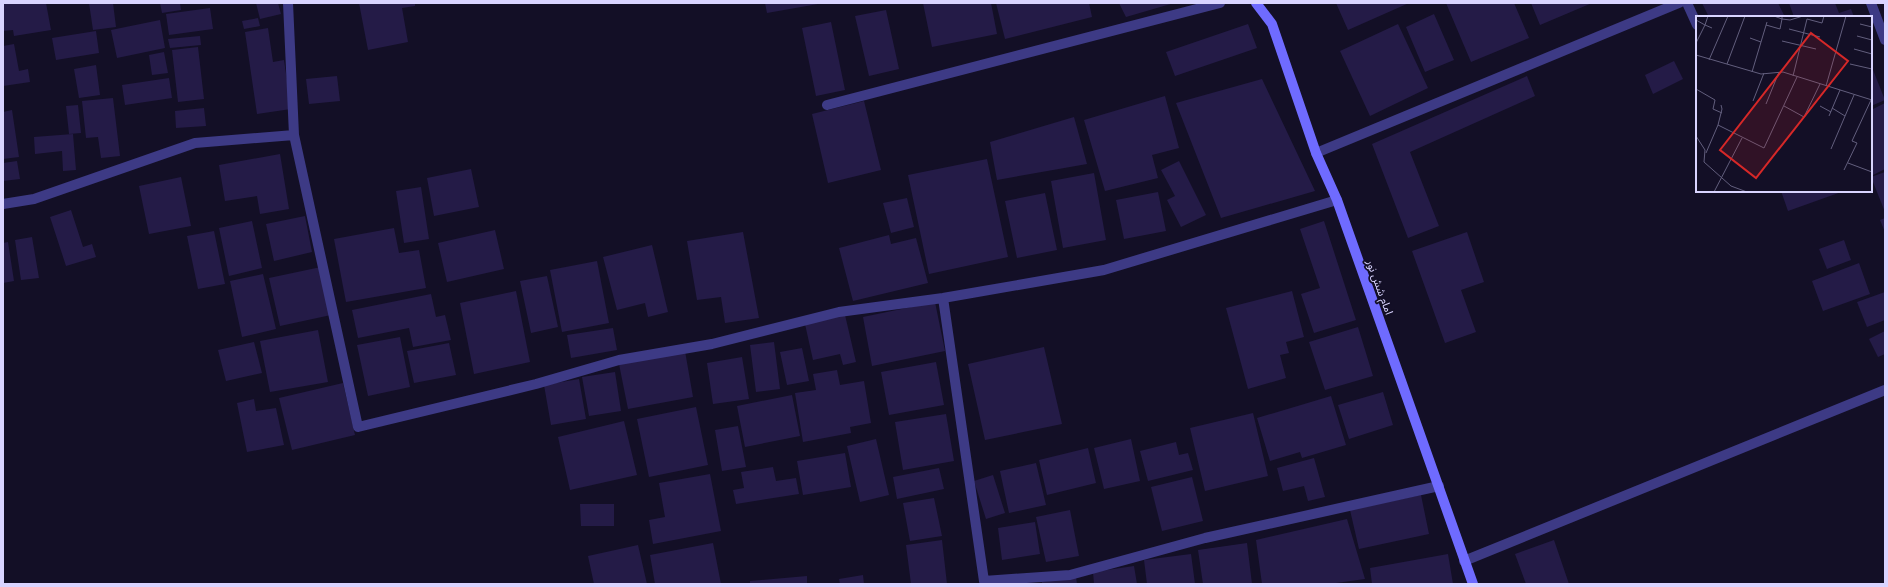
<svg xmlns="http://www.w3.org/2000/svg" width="1888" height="587" viewBox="0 0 1888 587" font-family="'DM Sans','Noto Sans Arabic',sans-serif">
<rect width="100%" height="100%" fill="#130f26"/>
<path fill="#241b47" d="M3,3H46L51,30L14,36L13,30L3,31Z
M89,3H113L116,27L93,30Z
M160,3H180L181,10L162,13Z
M256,3H278L281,14L260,19Z
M359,3H415V6L402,8L408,42L368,50Z
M765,3H817L818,4L767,13Z
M923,3H991L997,34L932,47Z
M996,3H1089L1092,17L1005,39Z
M1119,3H1174L1126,17Z
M1336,3H1409L1348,30Z
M1446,3H1514L1529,38L1471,62Z
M1531,3H1592L1540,25Z
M1702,3H1778L1785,17H1709Z
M1789,3H1835L1839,13L1851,9L1854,17H1794Z
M210,8L213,29L169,35L166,14Z
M886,10L899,69L869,76L855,16Z
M1434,14L1454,60L1425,72L1406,27Z
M258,18L260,26L244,29L242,21Z
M160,20L165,48L117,58L111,30Z
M831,22L845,90L816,96L802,28Z
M1248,24L1257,48L1175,76L1166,52Z
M1398,24L1428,88L1370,116L1340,51Z
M268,28L273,62L284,60L291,109L257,114L245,32Z
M96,31L99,53L56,60L52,38Z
M200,36L201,45L170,48L168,39Z
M14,44L19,71L28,69L30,82L3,86V46Z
M198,47L204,99L178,102L172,50Z
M164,52L168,73L152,75L149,55Z
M1674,61L1683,79L1653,94L1645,75Z
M96,65L100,95L79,98L74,69Z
M1871,65L1885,100L1871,106Z
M337,76L340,101L309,104L306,79Z
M1527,76L1535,96L1410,152L1439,226L1408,238L1372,144Z
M169,78L172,98L125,105L122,85Z
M1262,79L1315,191L1221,218L1176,103Z
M1165,96L1179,148L1152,155L1158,178L1105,191L1084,120Z
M113,98L120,156L101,158L98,137L86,138L82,101Z
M864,101L881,170L828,183L812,114Z
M1885,103V169L1871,176V110Z
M78,105L81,133L69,134L66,106Z
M204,108L206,126L176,128L175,111Z
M12,110L19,157L3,159V112Z
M1074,117L1087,164L997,180L990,142Z
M73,134L76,170L63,171L62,151L35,154L34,137Z
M280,154L289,209L260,214L257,196L225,201L219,165Z
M987,159L1008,257L929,274L908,175Z
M17,161L20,179L3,181V163Z
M1179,161L1206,215L1181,227L1167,200L1175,196L1161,170Z
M471,169L479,207L434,216L427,178Z
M1885,172V212L1871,177Z
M1094,173L1106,240L1063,248L1051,181Z
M181,177L191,226L149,234L139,186Z
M421,187L429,239L404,243L396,191Z
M1781,191H1844L1788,211Z
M1158,192L1166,231L1124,239L1116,200Z
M1045,193L1057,250L1017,258L1005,201Z
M907,198L914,227L891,233L883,203Z
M71,210L83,247L92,244L96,257L66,266L50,217Z
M305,216L312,252L274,261L266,224Z
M1885,218V232L1880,220Z
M252,221L262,268L229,276L219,228Z
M1324,221L1356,320L1314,333L1301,294L1320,288L1300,229Z
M394,228L399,253L419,250L426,288L346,302L334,239Z
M495,230L504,269L447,282L438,243Z
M214,231L225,284L198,289L187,236Z
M743,232L759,318L725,323L721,297L697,300L687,241Z
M1467,232L1484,282L1461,290L1476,332L1445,343L1412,251Z
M889,235L891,244L916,238L928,283L853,301L839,248Z
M32,237L39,278L21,280L15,240Z
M1844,240L1851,260L1827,269L1819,249Z
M8,242L14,281L3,283V243Z
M652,245L668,312L648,317L645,303L617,310L603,257Z
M597,261L609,323L562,332L550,270Z
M1859,263L1870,294L1823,311L1812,281Z
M321,267L331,315L280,326L269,278Z
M263,274L276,329L242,337L230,281Z
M547,276L558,327L531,333L520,281Z
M516,291L530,362L474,374L460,303Z
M1292,291L1304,337L1286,342L1289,353L1280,355L1286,378L1248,389L1226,308Z
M1885,292V320L1867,327L1857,302Z
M431,294L436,317L445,315L451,340L413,347L409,328L358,338L352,310Z
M935,302L945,351L872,366L863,317Z
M845,315L856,362L843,365L840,354L813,360L805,324Z
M1358,327L1373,376L1325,390L1309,342Z
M613,328L617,350L571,358L567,335Z
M318,330L328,382L270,392L260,341Z
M1885,331V354L1878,357L1869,339Z
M400,337L410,387L368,396L357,345Z
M254,342L262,373L226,381L218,350Z
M774,342L780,389L756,392L750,345Z
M449,343L456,375L414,383L407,351Z
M1044,347L1062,424L985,440L968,364Z
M802,348L809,381L787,385L780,352Z
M685,351L693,397L628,409L619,364Z
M742,357L749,399L713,404L707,363Z
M936,362L944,405L889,415L881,372Z
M837,370L840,385L864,381L871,423L850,427L851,433L803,442L795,393L816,390L813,374Z
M615,372L621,411L589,416L582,377Z
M579,379L586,419L551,425L544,385Z
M343,383L355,435L292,450L279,398Z
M1383,392L1393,425L1349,439L1338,405Z
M792,395L800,436L745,447L737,406Z
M1331,396L1346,445L1302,458L1300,452L1270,461L1257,418Z
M254,399L256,411L276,408L284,445L247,452L237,403Z
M696,407L708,465L649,477L637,419Z
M1253,413L1268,476L1205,491L1190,428Z
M946,414L954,461L903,470L895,422Z
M624,421L637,475L570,490L558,437Z
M738,426L746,467L722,471L715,430Z
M876,439L889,495L860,502L847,446Z
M1131,439L1140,481L1104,489L1094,448Z
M1176,442L1179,455L1188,453L1193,470L1148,481L1140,451Z
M1088,448L1096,483L1047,495L1039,460Z
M845,453L851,487L803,495L797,461Z
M1314,458L1325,497L1308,501L1304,486L1283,491L1277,468Z
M1036,463L1046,505L1009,513L1000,471Z
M773,467L776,481L796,478L799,494L736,504L733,490L744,488L741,472Z
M939,468L944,489L897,499L893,477Z
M710,474L721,531L653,544L649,520L665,517L659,483Z
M993,475L1005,513L986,519L974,481Z
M1192,477L1203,521L1162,531L1151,487Z
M1421,495L1429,534L1359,549L1350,510Z
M934,498L942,536L910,541L903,503Z
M580,504H614V526H581Z
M1070,510L1079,556L1046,562L1036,517Z
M1347,519L1365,579L1329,584H1262L1256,540Z
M1035,522L1040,554L1002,560L998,528Z
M942,540L947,584H911L906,545Z
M1554,540L1569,584H1526L1515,554Z
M713,543L721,584H655L650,555Z
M1247,543L1252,584H1203L1198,550Z
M638,545L647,584H594L588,556Z
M1191,554L1195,584H1147L1144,560Z
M1448,554L1453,584H1372L1370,568Z
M1134,566L1137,584H1094L1093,572Z
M863,575L864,584H840L839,579Z
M807,576V584H750V581Z
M1076,577L1077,584H1042V582Z"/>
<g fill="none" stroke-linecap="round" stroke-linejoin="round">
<path stroke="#3d3a85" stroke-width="10" d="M288,3L294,135L358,427L536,384L619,360L712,344L839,312L943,298L1104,270L1337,200
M1687,3L1697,25
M1871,3L1885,40
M827,105L1220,3
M1316,153L1679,3
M3,204L34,199L195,143L294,135
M943,298L984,581L1070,575L1205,538L1439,486
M1464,561L1885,390"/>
<path stroke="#6f6bff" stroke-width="10" d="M1256,3L1272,24L1316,153L1337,200L1473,584"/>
</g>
<g text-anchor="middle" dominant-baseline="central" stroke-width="3.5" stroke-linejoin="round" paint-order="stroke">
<g font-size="11" fill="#d9d4ff" stroke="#130f26">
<text transform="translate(1380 287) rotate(70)">امام شش نور</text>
</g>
</g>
<g transform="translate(1696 16)">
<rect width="176" height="176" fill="#130f26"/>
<path fill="none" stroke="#625e7d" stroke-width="1" d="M86,0V3L94,4L107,0M0,4L9,9L12,0M164,8L176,11M70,9L84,13L86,3L78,0M93,13L124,21M161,20L176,24M54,22L65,26L56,56M86,25L120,33M65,26L71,6M0,27L9,9L16,12M158,33L176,38M0,39L65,58L87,56L176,84M13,44L32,0M31,48L49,0M154,48L176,53M97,60L111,3L126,7L128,0M130,70L150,0M0,73L19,84L17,93L26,97M57,85L68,57M70,88L83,56M25,89L26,93L22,109L68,132L101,61M88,90L108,101L124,68M124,90L135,96M136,92L149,100M133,100L144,74M0,120L9,134L8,146L35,170L51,176M135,133L158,79M10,137L22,109M152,147L176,156M148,154L161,127L156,125L175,84M18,176L46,122"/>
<path fill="#d62828" fill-opacity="0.15" stroke="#d62828" stroke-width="2" d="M115,17L152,45L60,162L24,134Z"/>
<rect width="176" height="176" fill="none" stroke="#d9d4ff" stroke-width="2"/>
</g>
<rect width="1888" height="587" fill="none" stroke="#d9d4ff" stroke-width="8"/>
</svg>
